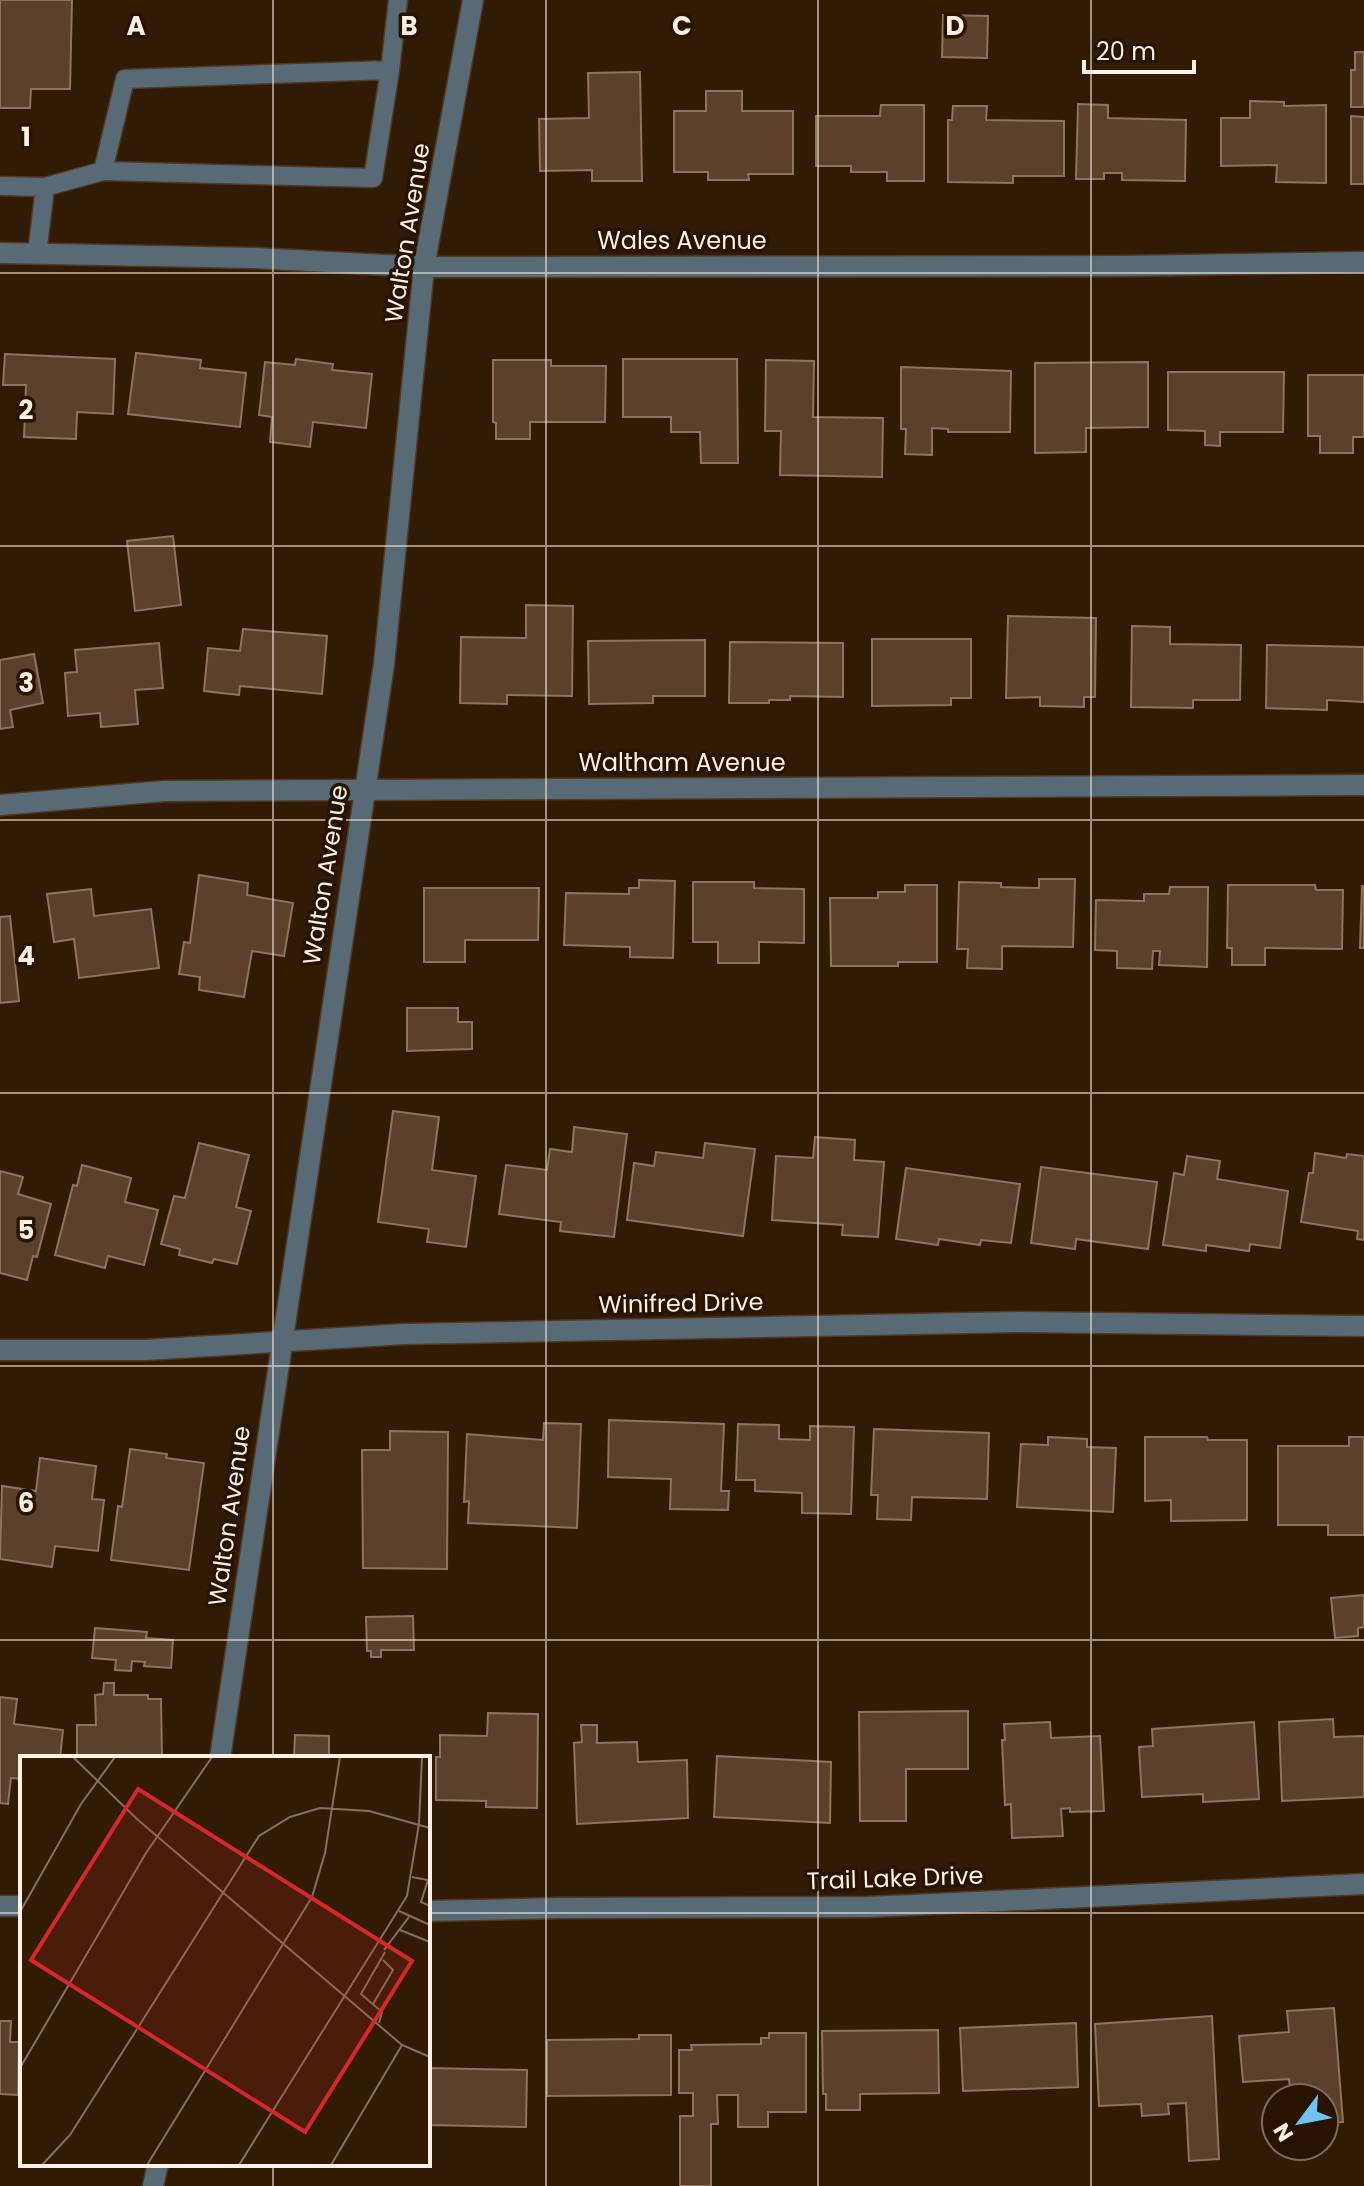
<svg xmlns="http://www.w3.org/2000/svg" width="1364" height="2186" viewBox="0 0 1364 2186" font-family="Poppins,sans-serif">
<rect width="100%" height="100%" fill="#321b05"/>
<path fill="#5b412b" stroke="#8f735b" stroke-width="2" d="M0,0H72L70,89H31L30,108H0Z
M943,15L988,16L987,58L942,57Z
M1355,52H1364V107H1351V70H1355Z
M640,72L642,181H592V170L540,171L539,119L589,118L588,73Z
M706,91H742V111H793V174H748L749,180H708V172H674V111H706Z
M1250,101L1284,102V106L1326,105V183L1276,182L1277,165L1221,166V118H1250Z
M1078,104L1108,105V118L1186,120L1185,181L1122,180V173H1104V179H1076Z
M881,105H924V181H887V172H851V166H816V116H880Z
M953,106H987L986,120L1064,121V176H1013V183L948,182V120H952Z
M1351,116L1364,117V184H1351Z
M136,353L201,360L200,368L246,373L240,427L128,414Z
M5,354L115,359L113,414L77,412L76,439L24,437L26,385H3Z
M296,359L333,364L332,370L372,374L366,428L313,422L310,447L270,442L272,417L259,415L265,362L295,365Z
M623,359H737L738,463H701L700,432H671V417H623Z
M493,360H551V366H606L605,422H530V439H496V423L493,422Z
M766,360L814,361L813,417L883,418L882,477L780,475L781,431H765Z
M1148,362V427L1086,428V452L1035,453V363Z
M901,367L1011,371L1010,432H948V429L932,428V455L905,454L906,429H901Z
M1168,372H1284L1283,432H1220V446L1205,445V431L1168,430Z
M1308,375H1364V437H1353V453H1320V436H1308Z
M173,536L181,605L135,611L127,541Z
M526,605L573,606L572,696L507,695V704L460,703L461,637L526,638Z
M1008,616L1096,618L1095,697H1084V707L1040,706V697L1006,698Z
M1132,626L1170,627V644L1241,645L1240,700H1193V708L1131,707Z
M243,629L327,636L322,694L240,686L239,695L204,691L208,648L240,651Z
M872,639H971V698H951V705L872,706Z
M705,640V696H653V703L589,704L588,641Z
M730,642L843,643V697L790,696V700H769V703H729Z
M159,643L163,688L135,690L138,724L101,727L100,713L68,716L65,673L77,672L75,650Z
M1267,645L1364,647V702L1327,700V710L1266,708Z
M34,654L43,703L10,710L13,727L0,729V660Z
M199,875L248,883L247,895L293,903L284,956L252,951L244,997L199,990L200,977L179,974L184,942L190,943Z
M1039,879H1075L1073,947L1002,946V969L967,968L968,949H957L959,882L1001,883V887L1039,888Z
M639,880L675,881L673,958L630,957V947L564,945L566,893L629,894V888H639Z
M693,882H754V888L804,889V943L759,942V963H718V942H693Z
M905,885H937V962H898V966H831L830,898H878V892H905Z
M1228,885H1315L1316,890H1343L1342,949L1265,948V965H1232V948H1227Z
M1362,886H1364V948H1360Z
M1170,887H1208L1207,967L1159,965L1160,951H1153L1152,969L1117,968V951L1095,950L1096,900L1144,901V894H1169Z
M424,888H539L538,940H465V962H424Z
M91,889L94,916L151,909L159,968L79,978L74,939L54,942L47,894Z
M10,916L19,1001L0,1003V917Z
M407,1008H458V1022H472V1049L407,1051Z
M393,1111L439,1117L432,1170L476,1176L466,1247L427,1242L429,1229L378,1222Z
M574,1127L627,1134L614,1237L560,1231L561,1222L499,1214L506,1165L547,1170L550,1149L572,1152Z
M815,1137L855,1140L854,1160L884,1162L878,1237L842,1235L843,1225L772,1220L776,1156L813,1158Z
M199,1143L249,1155L236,1207L251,1211L237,1264L214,1259L212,1263L179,1255L180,1249L161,1244L174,1196L185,1198Z
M705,1143L755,1149L743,1236L627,1220L634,1163L654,1166L656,1152L703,1158Z
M1315,1153L1346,1158L1347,1154L1364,1156V1240L1357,1239L1358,1231L1301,1222L1309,1173H1313Z
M1187,1156L1220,1161L1217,1179L1288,1191L1280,1248L1250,1244L1249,1251L1206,1245V1251L1163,1245L1174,1173L1184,1175Z
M82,1165L131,1178L125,1202L158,1210L144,1265L108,1256L105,1268L55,1255L73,1185L77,1186Z
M1041,1167L1157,1182L1148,1249L1076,1239L1075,1249L1031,1243Z
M906,1168L1020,1184L1011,1243L981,1240L980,1245L939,1239L938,1245L896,1239Z
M0,1171L23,1177L18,1194L51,1204L37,1257L33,1256L27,1280L0,1273Z
M609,1420L724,1424L721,1491H729L728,1510L670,1509L671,1479L608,1477Z
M544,1423L581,1424L577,1528L468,1523L469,1501L464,1502L467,1434L543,1440Z
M738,1424L779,1425V1439L810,1440V1426L854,1427L851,1514L802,1513V1493L755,1491V1480H736Z
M874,1429L989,1433L987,1499L912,1497L911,1520L877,1519L878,1495H871Z
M390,1431L448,1432L447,1569L363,1568L362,1450H390Z
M1048,1437L1087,1439V1447L1116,1448L1113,1512L1017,1507L1021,1444L1048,1445Z
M1145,1437H1207L1208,1440H1247V1520L1171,1521V1500L1145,1501Z
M1349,1437H1364V1535H1328V1525H1278V1446H1349Z
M130,1449L167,1454L166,1458L204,1463L189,1570L111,1560L118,1506L122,1507Z
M40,1458L96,1466L92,1499L104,1500L98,1551L55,1546L52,1567L0,1559L2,1486L36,1491Z
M1364,1595V1627L1358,1628V1636L1335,1638L1331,1598Z
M413,1616L414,1650H381V1657H371V1651H367L366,1617Z
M95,1628L147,1632L146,1638L173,1640L171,1668L144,1666L145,1662L132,1661L131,1671L115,1670L116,1660L92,1658Z
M104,1683H114V1695H148V1699H161L162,1758L77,1756V1725H96L95,1695L103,1694Z
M0,1697L17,1699L14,1724L63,1730L60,1758H22V1779L11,1778L8,1804L0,1803Z
M968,1711V1769H906V1821H860L859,1712Z
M488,1713L538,1714L537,1808L486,1807V1801L436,1800V1757H440V1735L487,1736Z
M1333,1719L1334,1737L1364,1736V1797L1282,1801L1279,1722Z
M1050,1722L1051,1738L1100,1736L1104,1811L1070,1812V1808L1061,1809L1063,1836L1012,1838L1011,1804L1005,1805L1002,1740H1005L1004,1724Z
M1254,1722L1259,1799L1203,1802V1794L1142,1797L1139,1747L1153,1746L1152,1729Z
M581,1725H597V1743L637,1742L638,1762L687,1760L688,1818L577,1824L574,1743L582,1742Z
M295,1735L329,1736V1756L415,1758H292H294Z
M717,1756L831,1762L830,1823L714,1817Z
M1334,2008L1343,2122L1324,2123V2098H1291L1289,2079L1243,2082L1239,2036L1289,2032L1287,2011Z
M1212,2016L1219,2159L1189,2161L1186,2103L1168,2104L1169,2114L1142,2116L1141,2104L1099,2106L1095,2024Z
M0,2021H11L10,2042H19L18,2095L0,2094Z
M1076,2023L1078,2087L963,2091L960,2028Z
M938,2030L939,2093L860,2094V2110H826V2094H823L822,2031Z
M769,2033H806V2112H768V2127H738V2095H717L718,2124H711V2186H680V2116H693V2093H679V2050H692L691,2045L761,2044V2038H769Z
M639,2035H671V2095L547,2096V2040L639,2039Z
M428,2068L527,2070L526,2127L428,2125Z"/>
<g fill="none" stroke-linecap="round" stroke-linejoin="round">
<defs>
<path id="service" d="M103,171L125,79L390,70
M0,186L45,187L37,254
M45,187L103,171L373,178L390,70L398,0"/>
<path id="minor" d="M0,253L254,258L424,267L1122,266L1364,262
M0,805L164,791L1364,785
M0,1350H145L405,1334L1019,1322L1364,1326"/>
<path id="tertiary" d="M220,1758L384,664L424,267L473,0
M0,1906H22
M428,1911L560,1908L868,1907L1364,1884
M153,2186L158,2164"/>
</defs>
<use href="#service" stroke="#4e3924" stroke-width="21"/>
<use href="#minor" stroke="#4e3924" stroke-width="23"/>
<use href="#tertiary" stroke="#4e3924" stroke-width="23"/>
<use href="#service" stroke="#586a76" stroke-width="18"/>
<use href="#minor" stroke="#586a76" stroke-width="20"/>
<use href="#tertiary" stroke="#586a76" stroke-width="20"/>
</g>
<path fill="none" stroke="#fdf0e5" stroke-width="2" stroke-opacity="0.55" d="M273,0V1758M546,0V2186M818,0V2186M1091,0V2186M0,273H1364M0,546H1364M0,820H1364M0,1093H1364M0,1366H1364M0,1640H1364M0,1913H22M428,1913H1364M273,2164V2186"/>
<g text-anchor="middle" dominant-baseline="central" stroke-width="7" stroke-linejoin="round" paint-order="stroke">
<g font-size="24" fill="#fdf0e5" stroke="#281200">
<text transform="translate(407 233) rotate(-81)">Walton Avenue</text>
<text x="682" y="240">Wales Avenue</text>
<text x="682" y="762">Waltham Avenue</text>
<text transform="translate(325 875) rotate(-81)">Walton Avenue</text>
<text transform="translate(681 1303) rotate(-1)">Winifred Drive</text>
<text transform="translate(229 1516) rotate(-82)">Walton Avenue</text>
<text transform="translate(895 1878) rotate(-2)">Trail Lake Drive</text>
</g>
</g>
<g transform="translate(20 1756)">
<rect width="410" height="410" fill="#321b05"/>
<path fill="none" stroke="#83705f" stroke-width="2" d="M53,1L118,64L382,289L410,301M392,121L408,124L401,146L410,150M379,155L410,169M0,156L61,48L95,1M380,174L410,186M364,194L389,161M353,248L373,214L363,204M359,267L362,256L341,238L365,196M0,312L126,97L192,1M22,409L50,379L239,80L270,61L300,52L349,55L410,72M127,409L292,141L305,97L320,1M219,409L387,140L399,68L402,1M311,409L382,289"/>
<path fill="#d62828" fill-opacity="0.15" stroke="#d62828" stroke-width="4" d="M118,33L392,205L285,376L11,204Z"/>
<rect width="410" height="410" fill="none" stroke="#fdf0e5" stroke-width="4"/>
</g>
<g font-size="26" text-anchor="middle" font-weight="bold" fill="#fdf0e5" stroke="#281200" stroke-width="7" stroke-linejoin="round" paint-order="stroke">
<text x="136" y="35">A</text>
<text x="409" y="35">B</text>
<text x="682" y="35">C</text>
<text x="955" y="35">D</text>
<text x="26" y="146">1</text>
<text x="26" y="419">2</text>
<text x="26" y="692">3</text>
<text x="26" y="965">4</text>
<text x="26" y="1239">5</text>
<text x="26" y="1512">6</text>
</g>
<g transform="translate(1300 2122) rotate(238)"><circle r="38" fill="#281200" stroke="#7d6b5c" stroke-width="2"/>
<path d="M0-6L14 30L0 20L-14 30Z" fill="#70c1f4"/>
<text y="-12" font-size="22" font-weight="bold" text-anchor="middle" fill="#fdf0e5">N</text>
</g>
<path d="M1084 60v12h110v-12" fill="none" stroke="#fdf0e5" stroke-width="4"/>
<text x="1096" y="60" font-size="24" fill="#fdf0e5" stroke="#281200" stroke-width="6" paint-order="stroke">20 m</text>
</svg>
